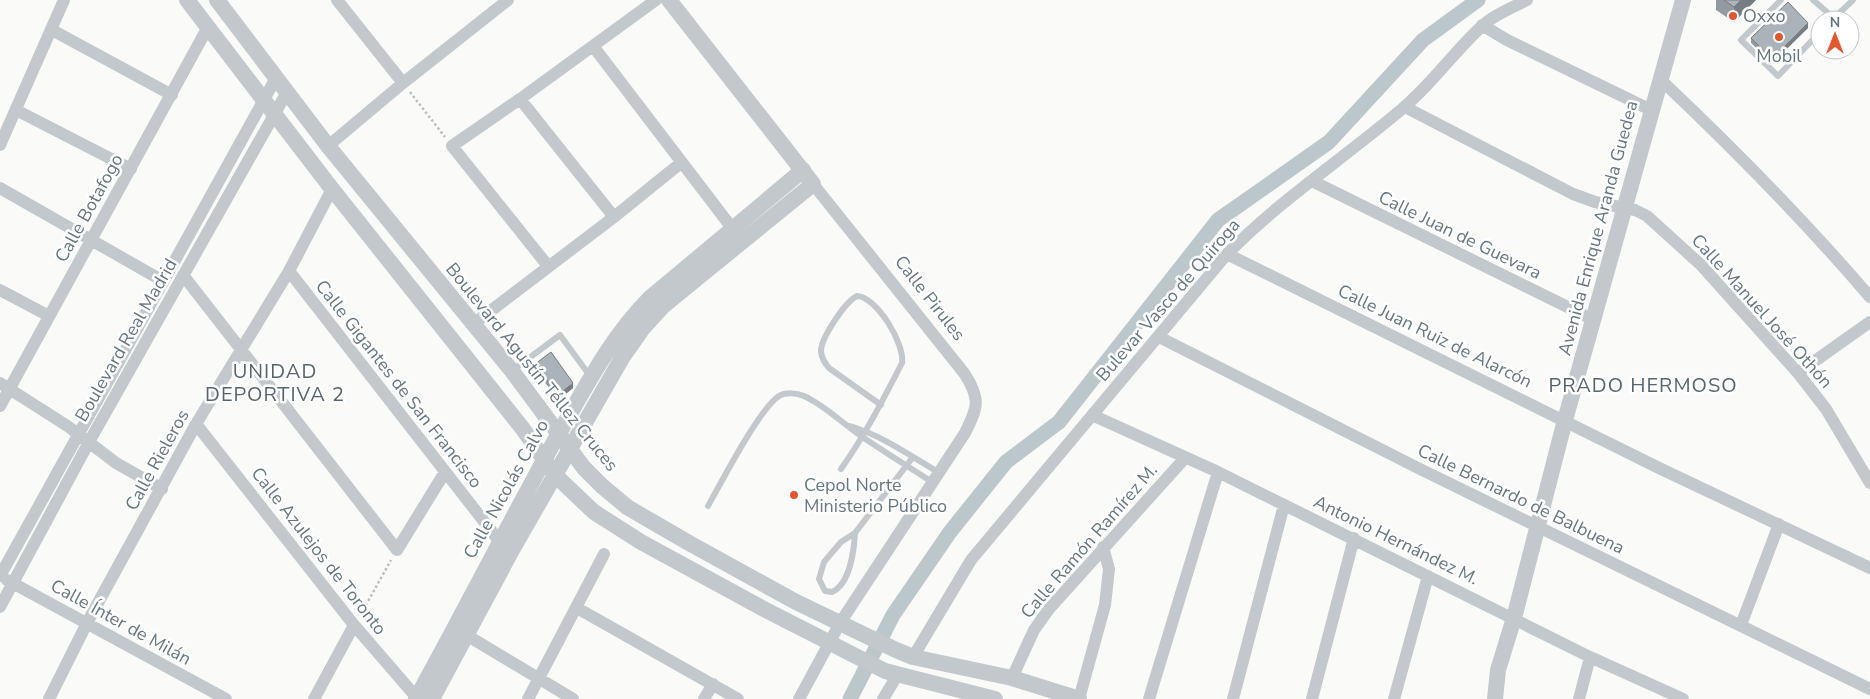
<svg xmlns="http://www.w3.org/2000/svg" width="1870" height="699" viewBox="0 0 1870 699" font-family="'Nunito Sans',sans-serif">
<rect width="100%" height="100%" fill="#fafaf8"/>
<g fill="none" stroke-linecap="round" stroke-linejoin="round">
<path stroke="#bbc7cb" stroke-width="15" d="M850,699L893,615L950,532L1006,462L1059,422L1218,220L1329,142L1423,40L1478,0"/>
<path stroke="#bbbfc2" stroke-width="2.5" stroke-dasharray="2.5 2.5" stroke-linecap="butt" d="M410,92L445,137
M361,614L391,560"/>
<path stroke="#c3c8cc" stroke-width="6" d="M1781,0L1741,40L1778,76L1820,32
M1813,0L1834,18
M1832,20L1853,0
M513,370L560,335L590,376
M850,426C883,436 909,455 938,472
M841,469C865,435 883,400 902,363C905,344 877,297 857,296C845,302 821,338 821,351C821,358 825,363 829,368L881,405
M708,506C721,483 759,409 779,396C786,392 797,393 804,396C826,406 844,425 864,438C886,453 909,467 932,482
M855,533C854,550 850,584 832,592L825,591L819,579L824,562L841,542L855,533L913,457"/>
<path stroke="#c3c8cc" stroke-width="12" d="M337,0L403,83
M1482,25L1507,40L1651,110
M52,30L172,95
M593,46L732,228
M1661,80C1734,149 1804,220 1870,297
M520,99L614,217
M1405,107L1573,194L1595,202L1635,210L1647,216L1701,265L1798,373L1826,409L1870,483
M16,110L131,169
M0,145L64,0
M328,146L403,83L508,0
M1312,181L1594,320
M0,188L163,281
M1227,254L1659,468L1870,568
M548,266L452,146L520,99L656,0
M289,271L500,542
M183,275L397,550L445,472
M0,290L49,316
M472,325L614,217L682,162
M1159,337L1420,469L1870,689
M1798,373L1870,322
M0,383L69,427L116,463L162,489
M0,406L208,27
M1092,415L1218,472L1590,657L1683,699
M196,424L354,625L417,698
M0,576L276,78
M7,580L226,699
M0,607L89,442L287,92
M577,608L738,699
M1741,625L1779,524
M458,630L573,699
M913,657L971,560L1227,254C1280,200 1344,158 1402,109C1431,85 1453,53 1481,27C1493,15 1512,8 1527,0
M1012,678L1034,630L1049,609L1185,458
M49,699L87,623L196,424L289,271L332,189
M314,699L354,625
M528,699L604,554
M704,699L713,684
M799,699L840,623L965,433C978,407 981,399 964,373L813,184
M883,699L898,674
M1079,699L1105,605L1109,569L1103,547
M1149,699L1218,472
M1233,699L1284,505
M1312,699L1354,538
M1394,699L1428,576
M1579,699L1590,657"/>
<path stroke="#c3c8cc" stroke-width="16" d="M187,0L332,189L523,429L555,475L594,512L641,542L762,608L885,671L995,699
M217,0L328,146L512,371L584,468L602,486L627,507L689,543L796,602L896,650L913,657L1012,678L1079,699
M416,699C463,614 507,527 554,442C583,392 609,339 650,298L803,170
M432,699L512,550L622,358L643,328L663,306L813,184L669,0
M1495,699L1498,670L1514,618L1565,420L1683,0"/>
</g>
<path fill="#929a9f" d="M1716,0H1756L1734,22L1716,10Z
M1808,28L1772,63L1751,43V38Z
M535,364L573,388L558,400L535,369Z"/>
<path fill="#777d82" d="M1741,0H1756L1734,22V7Z
M1808,23V28L1772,63V59Z
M573,383V388L558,400V395Z"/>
<path fill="#aab3b9" stroke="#777d82" d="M1724,0H1741L1734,7Z
M1788,2L1808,23L1772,59L1751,38Z
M551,352L573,383L558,395L535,364Z"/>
<g fill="#e4572e" stroke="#fff" stroke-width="2">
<circle cx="1733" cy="16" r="5"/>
<circle cx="1779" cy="37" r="5"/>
<circle cx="794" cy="495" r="5"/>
</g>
<g text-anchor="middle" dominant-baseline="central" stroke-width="5" stroke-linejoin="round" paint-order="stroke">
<g font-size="18" fill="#657683" stroke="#fff" text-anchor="start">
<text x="1743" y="16">Oxxo</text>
<text x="1779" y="56" text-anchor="middle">Mobil</text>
<text x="804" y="485">Cepol Norte<tspan x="804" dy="21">Ministerio Público</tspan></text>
</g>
<g font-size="18" fill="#657683" stroke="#fff">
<text transform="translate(89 208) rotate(-61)">Calle Botafogo</text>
<text transform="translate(1598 228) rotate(-75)">Avenida Enrique Aranda Guedea</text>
<text transform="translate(1460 235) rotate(26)">Calle Juan de Guevara</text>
<text transform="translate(930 298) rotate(52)">Calle Pirules</text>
<text transform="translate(1168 300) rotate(-49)">Bulevar Vasco de Quiroga</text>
<text transform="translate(1762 311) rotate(48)">Calle Manuel José Othón</text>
<text transform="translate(1435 336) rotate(26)">Calle Juan Ruiz de Alarcón</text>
<text transform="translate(126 340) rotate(-60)">Boulevard Real Madrid</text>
<text transform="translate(532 367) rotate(51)">Boulevard Agustín Téllez Cruces</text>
<text transform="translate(399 384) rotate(52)">Calle Gigantes de San Francisco</text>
<text transform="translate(157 460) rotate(-61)">Calle Rieleros</text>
<text transform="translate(506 489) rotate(-61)">Calle Nicolás Calvo</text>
<text transform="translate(1521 499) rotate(26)">Calle Bernardo de Balbuena</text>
<text transform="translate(1396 540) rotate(26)">Antonio Hernández M.</text>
<text transform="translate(1089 541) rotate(-49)">Calle Ramón Ramírez M.</text>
<text transform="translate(319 551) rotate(52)">Calle Azulejos de Toronto</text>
<text transform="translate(121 622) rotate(29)">Calle Ínter de Milán</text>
</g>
<g font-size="20" letter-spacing="1" fill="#57646e" stroke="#fff">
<text x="275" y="371">UNIDAD<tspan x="275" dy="23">DEPORTIVA 2</tspan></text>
<text x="1643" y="385">PRADO HERMOSO</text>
</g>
</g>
<g transform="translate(1835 35)"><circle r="24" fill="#ffffff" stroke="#c1c8cd"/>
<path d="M0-4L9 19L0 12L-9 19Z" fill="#e4572e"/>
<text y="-8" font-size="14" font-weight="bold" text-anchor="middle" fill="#657683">N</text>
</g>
</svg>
